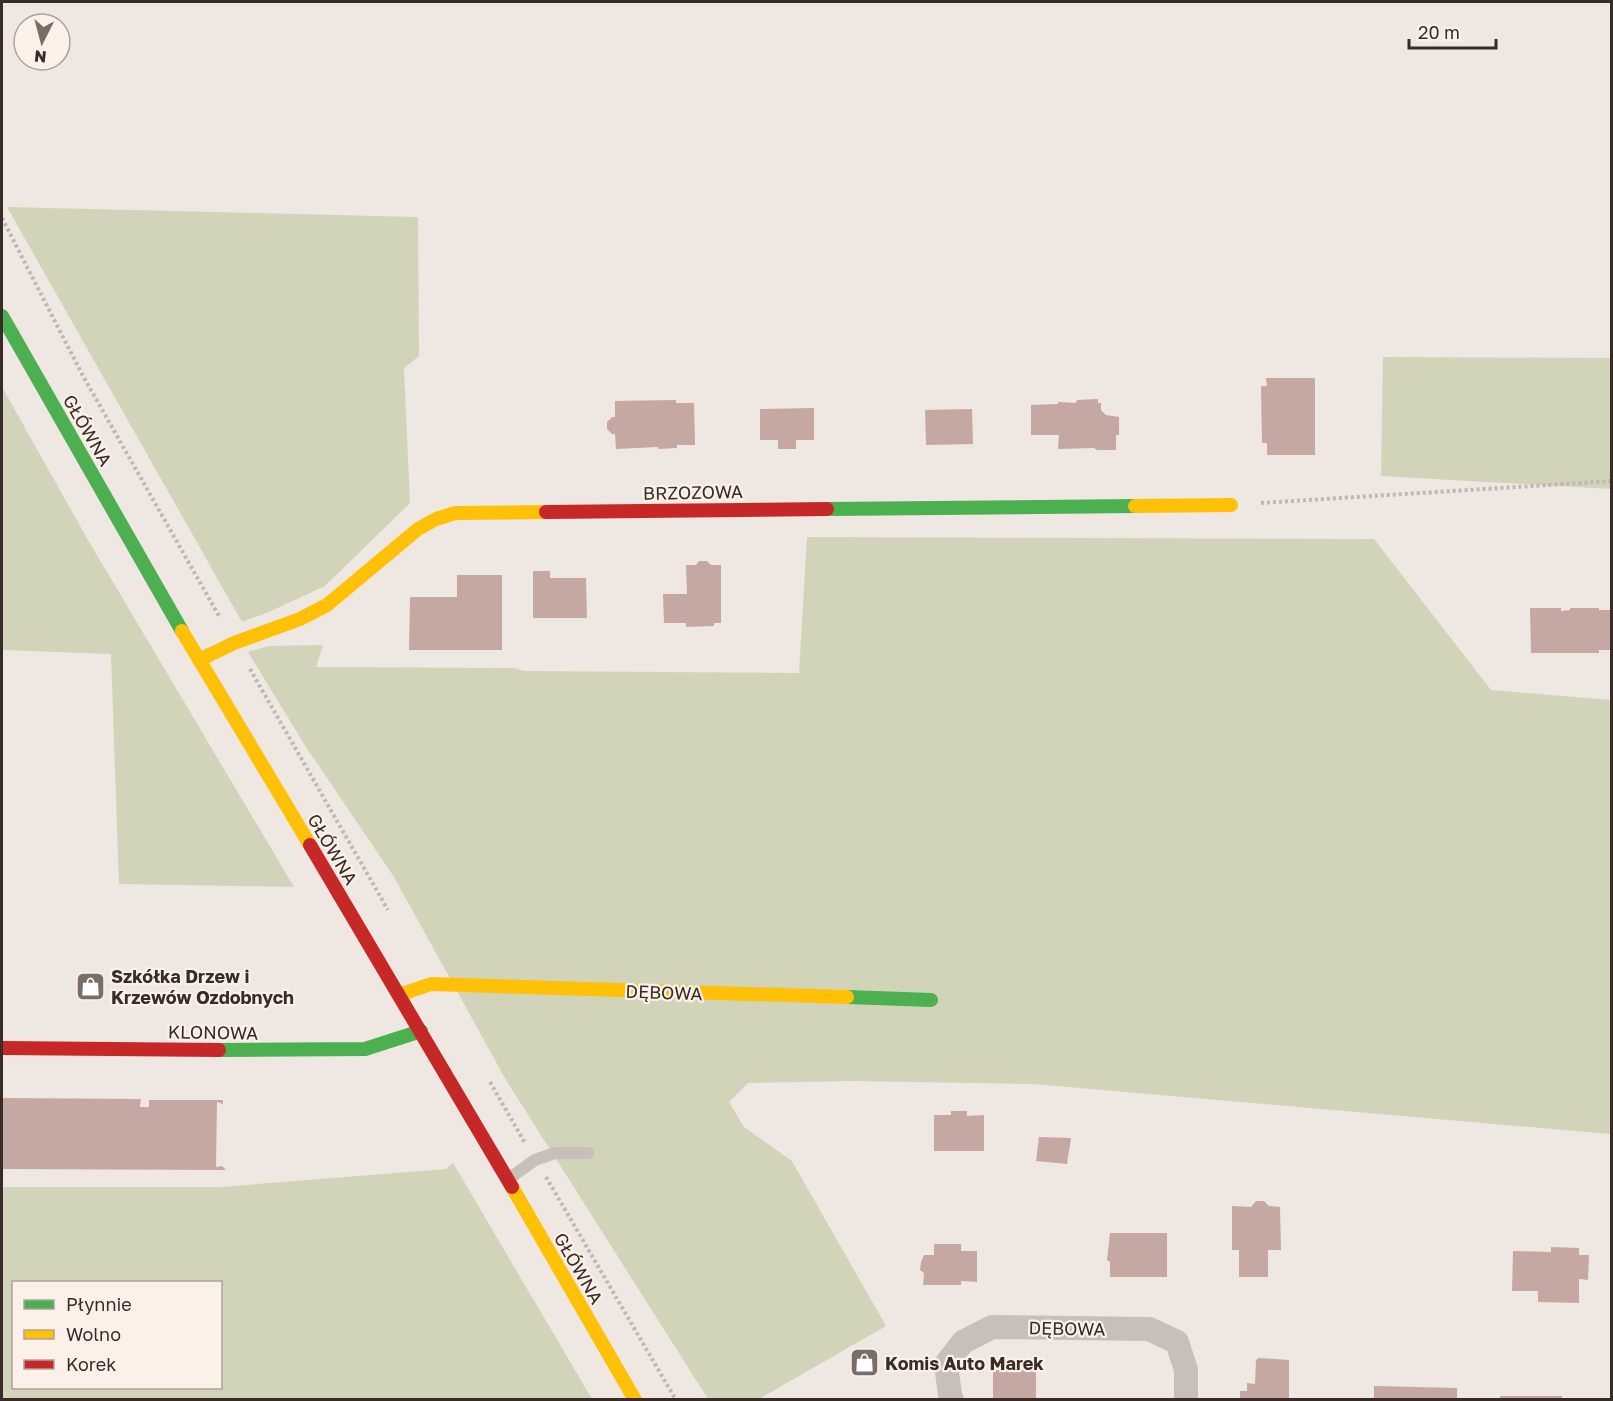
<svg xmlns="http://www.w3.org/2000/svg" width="1613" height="1401" viewBox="0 0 1613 1401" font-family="'Golos Text',sans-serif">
<rect width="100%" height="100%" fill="#efe7e1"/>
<path fill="#d2d4b9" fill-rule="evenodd" d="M7,207L418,217L419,356L404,368L410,503L325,586L269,612L242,622Z
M1383,357L1611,358V489L1381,476Z
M2,387L88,540L294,887L119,884L111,654L2,650Z
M807,537L1374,539L1491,690L1611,700V1134L1033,1084L852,1081L748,1083L729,1102L744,1127L792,1161L886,1326L759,1399H708L506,1080L394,877L304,744L248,652L269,646L323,645L316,667L514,668L524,671L799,673Z
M453,1163L592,1399H2V1187H221L446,1169ZM14,1282H220V1388H14Z"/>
<path fill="#c5a8a1" d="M1266,378H1315V455H1267V443H1262L1261,386H1267Z
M1098,399V403H1101V410L1106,415L1119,417V435H1116V450H1097L1094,448L1058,449L1059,435H1031V405L1058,404V402L1076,403L1077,400Z
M676,400V403H694L695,445H677V448L658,449V447L616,449L615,434H612L607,429V422L612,417H615V401Z
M814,408V440H796V449H778V440H760V409Z
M972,409L973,444L926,445L925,410Z
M699,561H707L711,565H721V623H714V626L686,627V623H664L663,594H687L686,565H696Z
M533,571H550V578H586L587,618H533Z
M457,575H502V650H409L410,597H457Z
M1530,608H1561V611L1570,610V608H1599V610H1612V650H1599V653H1531Z
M2,1098L141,1099L140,1107H149V1100H223V1104L217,1102L216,1167L222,1166L226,1170L2,1169Z
M951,1111H967V1116L984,1115V1151H934V1115H951Z
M1039,1137L1071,1138L1067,1164L1036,1161Z
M1256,1201H1264L1269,1206L1280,1207L1281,1250H1268V1277H1239V1250H1232V1206L1251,1207Z
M1110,1233H1167V1277H1110V1262L1107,1260Z
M934,1244H961V1251H977V1282L961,1281V1285H923L924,1273L920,1270L921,1262L924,1255H934Z
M1551,1247L1579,1248V1255H1589L1588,1280L1579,1279V1303L1538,1302V1291H1512L1513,1251L1551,1252Z
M1259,1358L1289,1360V1400H1240V1391H1247V1383L1255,1384L1256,1360Z
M993,1364H1036V1400H993Z
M1374,1386L1457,1388V1400H1374Z
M1500,1396H1562V1400H1500Z"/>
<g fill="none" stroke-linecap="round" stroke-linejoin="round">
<path stroke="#c0b7b2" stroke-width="4" stroke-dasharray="3 3" stroke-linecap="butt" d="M2,218L83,376L219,616
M1261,503L1612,481
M250,669L388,910
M490,1082L525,1143
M546,1177L676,1400"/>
<path stroke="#c8bfb9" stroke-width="12" d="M508,1179L535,1160L555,1153H588"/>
<path stroke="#c8bfb9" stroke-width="24" d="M952,1400L950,1395L946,1364L963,1342L992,1327L1149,1329L1177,1342L1186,1370V1400"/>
<path stroke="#4caf50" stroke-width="14" d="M2,316L182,631
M827,509L1135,506
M847,997L931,1000
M219,1050L365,1049L421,1031"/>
<path stroke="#ffc107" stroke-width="14" d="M1135,506L1231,505
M182,631L310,845
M199,660L234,643L300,619L327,605L418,529L436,519L455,513L546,512
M399,995L431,984L847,997
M512,1187L635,1400"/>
<path stroke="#c62828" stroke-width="14" d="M546,512L827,509
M310,845L512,1187
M2,1048L219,1050"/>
</g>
<defs>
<symbol id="shop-square" viewBox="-11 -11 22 22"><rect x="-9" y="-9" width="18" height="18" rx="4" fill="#796d68" stroke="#fbf1e8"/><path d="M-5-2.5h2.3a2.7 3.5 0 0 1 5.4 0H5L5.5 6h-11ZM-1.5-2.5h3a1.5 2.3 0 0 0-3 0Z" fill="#fff"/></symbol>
</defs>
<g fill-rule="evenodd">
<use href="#shop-square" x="74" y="970" width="33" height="33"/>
<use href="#shop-square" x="848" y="1346" width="33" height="33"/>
</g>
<g text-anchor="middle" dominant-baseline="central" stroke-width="4.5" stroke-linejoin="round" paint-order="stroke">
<g font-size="18" fill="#392b27" stroke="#fbf1e8">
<text transform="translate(88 430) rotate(60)">GŁÓWNA</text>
<text transform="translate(693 492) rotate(-1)">BRZOZOWA</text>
<text transform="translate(333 849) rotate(59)">GŁÓWNA</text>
<text transform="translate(664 992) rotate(2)">DĘBOWA</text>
<text transform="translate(213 1032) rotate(1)">KLONOWA</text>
<text transform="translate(579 1268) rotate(60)">GŁÓWNA</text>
<text transform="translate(1067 1328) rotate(1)">DĘBOWA</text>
</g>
<g font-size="18" font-weight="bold" fill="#392b27" stroke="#fbf1e8" text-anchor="start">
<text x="111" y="976">Szkółka Drzew i<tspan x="111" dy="21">Krzewów Ozdobnych</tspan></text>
<text x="885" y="1363">Komis Auto Marek</text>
</g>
</g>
<rect width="1613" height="1401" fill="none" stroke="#392b27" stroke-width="6"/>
<rect x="12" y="1281" width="210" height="108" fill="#fbf1e8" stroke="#ada29b" stroke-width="1.5"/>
<rect x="24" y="1300" width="30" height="9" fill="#4caf50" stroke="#ada29b" stroke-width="1.5"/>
<text x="66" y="1311" font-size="18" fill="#392b27">Płynnie</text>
<rect x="24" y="1330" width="30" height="9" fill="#ffc107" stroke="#ada29b" stroke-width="1.5"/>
<text x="66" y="1341" font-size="18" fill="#392b27">Wolno</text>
<rect x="24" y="1360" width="30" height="9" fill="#c62828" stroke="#ada29b" stroke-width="1.5"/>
<text x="66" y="1371" font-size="18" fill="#392b27">Korek</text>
<g transform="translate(42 42) rotate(186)"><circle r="28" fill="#fbf1e8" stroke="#ada29b" stroke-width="1.5"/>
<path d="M0-4.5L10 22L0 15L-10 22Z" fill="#796d68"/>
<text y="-9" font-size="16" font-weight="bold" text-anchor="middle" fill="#392b27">N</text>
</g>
<path d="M1409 39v9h87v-9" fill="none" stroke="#392b27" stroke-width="3"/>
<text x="1418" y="39" font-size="18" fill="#392b27" stroke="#fbf1e8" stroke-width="4.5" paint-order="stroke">20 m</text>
</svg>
